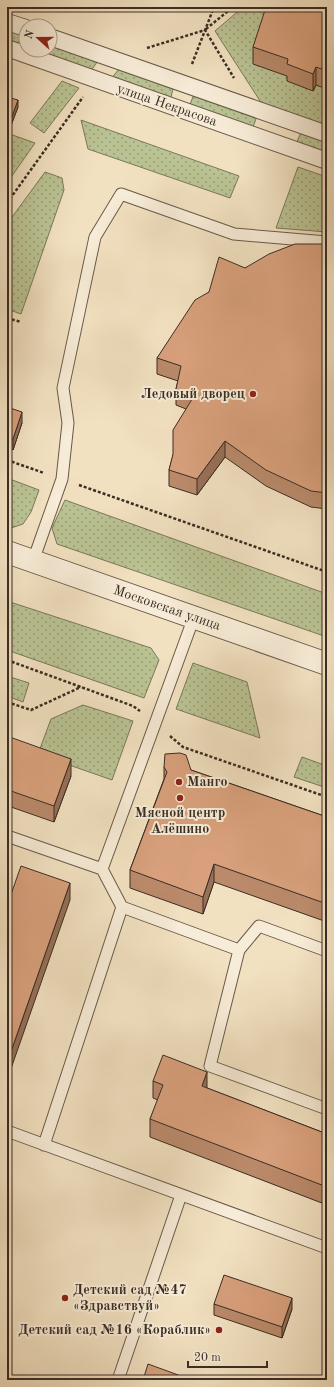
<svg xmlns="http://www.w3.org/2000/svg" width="334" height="1387" viewBox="0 0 334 1387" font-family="'Old Standard TT',serif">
<defs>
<pattern id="grass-dots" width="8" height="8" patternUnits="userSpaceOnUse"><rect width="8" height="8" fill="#bac393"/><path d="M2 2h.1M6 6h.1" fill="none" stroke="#989f78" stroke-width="1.8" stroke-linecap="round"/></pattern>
</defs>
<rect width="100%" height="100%" fill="#f2e1c1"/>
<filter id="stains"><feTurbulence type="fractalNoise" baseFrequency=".005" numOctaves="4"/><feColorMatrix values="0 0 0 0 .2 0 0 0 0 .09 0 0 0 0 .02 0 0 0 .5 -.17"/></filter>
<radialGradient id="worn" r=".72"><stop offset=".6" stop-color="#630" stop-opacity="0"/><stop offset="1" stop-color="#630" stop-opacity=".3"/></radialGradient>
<path fill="url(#grass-dots)" stroke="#7a785c" d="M243,7H318L327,10V128L262,104L215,31Z
M7,27L26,34V50H50V43L98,61L89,73L7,44Z
M119,69L173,89L170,101L110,80Z
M62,81L79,88L44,133L30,123Z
M194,94L257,116L252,130L189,107Z
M81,120L239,176L230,198L88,149Z
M302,130L327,139V155L296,144Z
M7,133L35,143L7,183Z
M298,167L327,177V232L276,228Z
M45,172L62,178L64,190L21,314L7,309V224Z
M7,478L39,490L31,512L23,524L11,528L7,525Z
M65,500L327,594V637L57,544L52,528Z
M7,601L151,648L159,660L144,698L7,650Z
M193,663L247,682L260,738L176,709Z
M7,676L29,683L23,702L7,696Z
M83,705L133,721L112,780L38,754L51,719Z
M302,757L327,766V788L294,777Z"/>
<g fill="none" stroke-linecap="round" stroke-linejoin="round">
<defs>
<path id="service" d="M33,561L62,479L68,423L63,388L95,237L121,194L234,234L327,242
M7,836L102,869
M122,907L239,950L259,926L327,951
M239,950L210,1066L327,1109
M7,1131L327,1248
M44,1145L122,907L102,869L194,617
M118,1380L181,1195"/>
<path id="pedestrian" d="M7,22L26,28
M50,37L327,134
M7,48L327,161"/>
<path id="tertiary" d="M7,552L327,664"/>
</defs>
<use href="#service" stroke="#685a4b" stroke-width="13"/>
<use href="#pedestrian" stroke="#685a4b" stroke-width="18"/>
<use href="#tertiary" stroke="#685a4b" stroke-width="24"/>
<path stroke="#3a2d24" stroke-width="2.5" stroke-dasharray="3 2" stroke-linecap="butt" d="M206,29L233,7
M147,48L205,30L234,78
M192,64L214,7
M7,203L83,97
M7,318L21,322
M7,460L44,473
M79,485L327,572
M7,660L133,706L140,711
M7,702L31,710L81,687
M170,736L183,747L327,797"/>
<use href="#service" stroke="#f7ecd7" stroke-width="11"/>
<use href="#pedestrian" stroke="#f7ecd7" stroke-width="16"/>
<use href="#tertiary" stroke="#f7ecd7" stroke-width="22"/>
</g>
<path fill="#ba8a6b" stroke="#3a2d24" d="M165,7H171V9Z
M306,10H327V89L316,85L313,91L287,81V76L253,64V47Z
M7,97L18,107L10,128L7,127Z
M327,244V509L311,507L266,486L225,457L197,495L169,486V470L186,409L176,405V389L178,381L157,374V358L209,292L245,268Z
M7,407L22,423L13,450L7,445Z
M7,736L71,776L54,822L11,807L7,818Z
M164,767L191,770L327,817V922L214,882L203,914L130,888V870L164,779Z
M153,1081L207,1088L327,1134V1205L150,1137V1119L158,1100L153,1098Z
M214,1304L292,1309L282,1338L214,1315Z"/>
<path fill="#977057" stroke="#3a2d24" d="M316,67V85L313,91V74Z
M18,100V107L10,128V122Z
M22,412V423L13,450V439Z
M225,441V457L197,495V479Z
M71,759V776L54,822V806Z
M11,791V807L7,818V802Z
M214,864V882L203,914V897Z
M70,883V900L7,1080V1063Z
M207,1072V1089L202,1086Z
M292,1298V1309L282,1338V1327Z"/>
<path fill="#d8a07c" stroke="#3a2d24" d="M266,7H297L306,10L308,7H318L327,10V71L316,67L313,74L287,64L288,59L253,47Z
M7,97L18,100L10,122L7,121Z
M295,244H327V493L311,491L266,470L225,441L197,479L169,470L173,454V430L194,396L176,389L181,366L157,358L195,300L209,292L219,257L245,268L269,254Z
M7,407L22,412L13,439L7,434Z
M7,736L71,759L54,806L11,791L7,802Z
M180,753L186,755L191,770L327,817V904L214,864L203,897L130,870L167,772L164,767L165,754Z
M21,866L70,883L7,1063V902L8,903Z
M163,1055L207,1072L202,1086L327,1134V1187L150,1119L163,1085L153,1081Z
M224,1275L292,1298L282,1327L214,1304Z
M148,1364L192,1380H143Z
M266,1376L278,1380H264Z"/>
<g fill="#8f2418" stroke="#f7ecd7" stroke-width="1.5">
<circle cx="253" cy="394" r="4"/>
<circle cx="179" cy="782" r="4"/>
<circle cx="180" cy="798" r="4"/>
<circle cx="65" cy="1298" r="4"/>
<circle cx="219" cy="1330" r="4"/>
</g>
<g text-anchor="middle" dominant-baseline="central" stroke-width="4" stroke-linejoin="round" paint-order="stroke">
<g font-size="14" fill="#3a2d24" stroke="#f7ecd7">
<text transform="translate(167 105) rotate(19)">улица Некрасова</text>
<text transform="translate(167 608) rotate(19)">Московская улица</text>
</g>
<g font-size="14" font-weight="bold" fill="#3a2d24" stroke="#f7ecd7" text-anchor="end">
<text x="245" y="394">Ледовый дворец</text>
<text x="187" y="782" text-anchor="start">Манго</text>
<text x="180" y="813" text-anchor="middle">Мясной центр<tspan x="180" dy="16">Алёшино</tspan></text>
<text x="73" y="1290" text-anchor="start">Детский сад №47<tspan x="73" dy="16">«Здравствуй»</tspan></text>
<text x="211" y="1330">Детский сад №16 «Кораблик»</text>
</g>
</g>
<rect width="334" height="1387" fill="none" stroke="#f2e1c1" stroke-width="24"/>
<rect x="8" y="8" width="318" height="1371" fill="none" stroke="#3a2d24" stroke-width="2"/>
<rect x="12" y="12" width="310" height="1363" fill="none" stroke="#3a2d24"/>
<g transform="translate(38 38) rotate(291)"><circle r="19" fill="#f7ecd7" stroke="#aba08f"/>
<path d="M0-3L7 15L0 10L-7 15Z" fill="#8f2418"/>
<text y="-6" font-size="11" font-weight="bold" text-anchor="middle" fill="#3a2d24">N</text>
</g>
<path d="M188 1361v6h79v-6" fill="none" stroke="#3a2d24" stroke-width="2"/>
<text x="194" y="1361" font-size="12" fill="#3a2d24" stroke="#f7ecd7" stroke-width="3" paint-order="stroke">20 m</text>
<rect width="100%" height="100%" filter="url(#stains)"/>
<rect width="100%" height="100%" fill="url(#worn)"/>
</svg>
